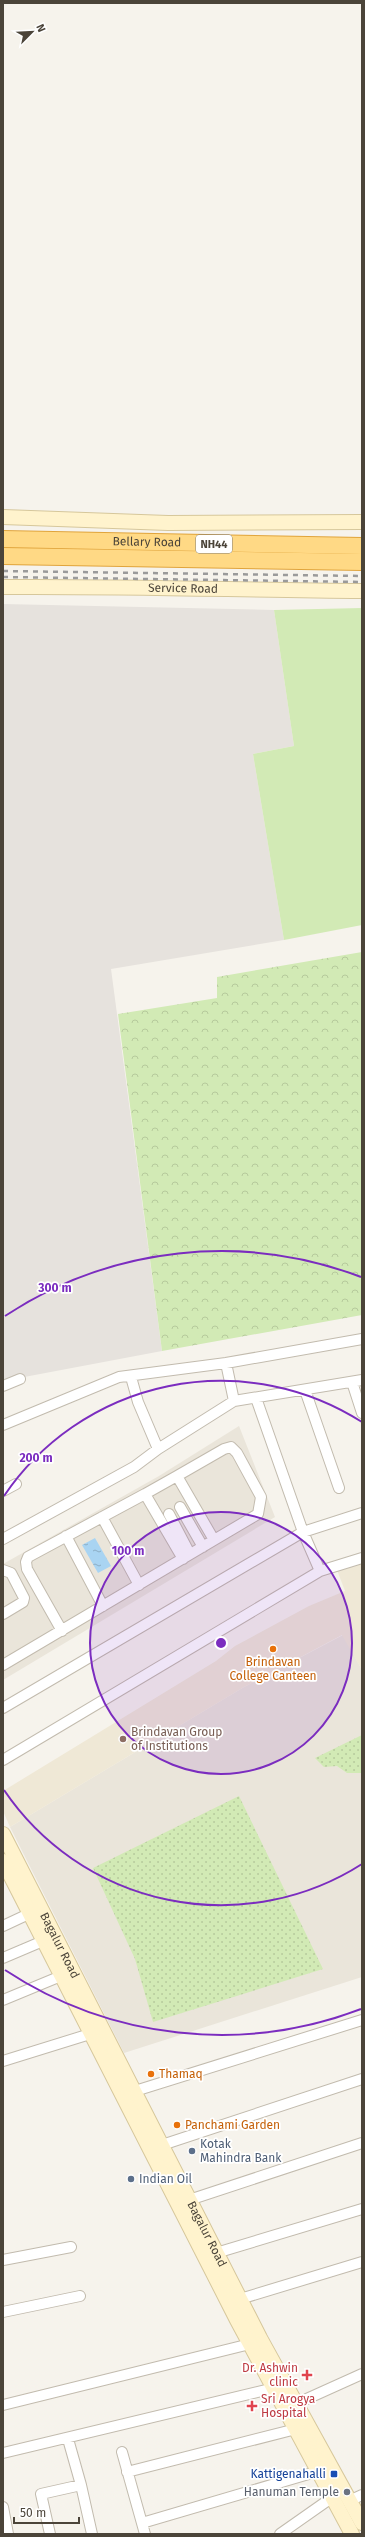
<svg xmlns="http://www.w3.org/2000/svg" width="365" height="2537" viewBox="0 0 365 2537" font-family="'Fira Sans',sans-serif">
<defs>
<pattern id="forest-crowns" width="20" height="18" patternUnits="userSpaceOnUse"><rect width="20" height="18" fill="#d2eab5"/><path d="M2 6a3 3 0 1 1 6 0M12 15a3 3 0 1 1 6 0" fill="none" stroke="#b6ca9c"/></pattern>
<pattern id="park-dots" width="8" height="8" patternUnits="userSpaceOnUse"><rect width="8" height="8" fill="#d2eab5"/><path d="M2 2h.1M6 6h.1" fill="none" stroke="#b6ca9c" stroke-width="1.8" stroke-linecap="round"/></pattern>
<pattern id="water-ripples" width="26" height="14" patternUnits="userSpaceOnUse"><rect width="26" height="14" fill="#a9d4f2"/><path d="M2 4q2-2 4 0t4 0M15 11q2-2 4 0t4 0" fill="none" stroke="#8caec5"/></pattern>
</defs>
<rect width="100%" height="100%" fill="#f6f3ec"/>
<path fill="#eae5da" d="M239,1426L275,1517L3,1680V1564L159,1476Z
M343,1635L362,1670V1977L124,2053L10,1827L244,1687Z"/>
<path fill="#e6e2dd" d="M3,604L274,610L294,746L253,754L284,940L111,969L162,1351L3,1381Z"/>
<path fill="#efe8d6" d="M362,1562V1670L342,1635L244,1687L10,1827L3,1811V1791L216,1661L235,1646L309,1606L345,1591L337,1570Z"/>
<path fill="#d2eab5" d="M362,608V925L284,940L253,754L294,746L274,610Z"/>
<path fill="url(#forest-crowns)" d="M362,952V1315L162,1351L118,1014L217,998V977Z"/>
<path fill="url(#park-dots)" d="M362,1735V1773H347L337,1766L324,1767L315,1758Z
M239,1796L323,1969L153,2022L135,1959L93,1868Z"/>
<path fill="url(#water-ripples)" d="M95,1538L111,1566L98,1573L82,1545Z"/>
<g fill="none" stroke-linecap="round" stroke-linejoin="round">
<defs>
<path id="minor" d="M131,1377L138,1402L158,1449
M352,1382L362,1413
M3,1386L20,1379
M305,1390L339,1488
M256,1398L303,1532L320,1571L362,1558
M234,1401L362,1380
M3,1425L119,1377L226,1363L362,1339
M3,1491L16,1484
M145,1494L177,1476
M180,1507L203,1547
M169,1514L190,1554
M102,1517L139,1585
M66,1536L103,1606
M3,1539L134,1467L158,1449L234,1401L226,1363
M3,1570L11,1573L24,1598L23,1602L3,1614
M62,1631L27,1569L26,1562L28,1557L145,1494L183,1559
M3,1665L258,1514L261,1497L237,1453L231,1447L224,1449L177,1476L214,1540
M3,1708L303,1532L362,1513
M3,1760L320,1571
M3,1926L35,1911
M3,1958L43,1941
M3,2000L61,1976
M3,2061L90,2034
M135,2091L362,2020
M162,2145L362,2079
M183,2202L362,2143
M216,2253L362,2209
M3,2260L71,2247
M240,2299L362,2262
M3,2312L80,2296
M3,2405L250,2344
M291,2406L362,2374
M68,2439L81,2485
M122,2452L145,2534
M3,2453L274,2388
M127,2472L296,2429
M349,2501L362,2495
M3,2507L8,2534
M142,2523L319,2471
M50,2534L41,2494L81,2485L92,2534
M280,2534L337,2494"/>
<g id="secondary">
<path d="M3,517L168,523L362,522"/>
<path id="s1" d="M3,587C123,586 242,590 362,591"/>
<path id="s2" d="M3,1834L260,2338L362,2523"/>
<path d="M3,1861L237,2320L352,2534"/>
</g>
<g id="trunk">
<path id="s3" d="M3,539L362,546"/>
<path d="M3,556L362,562"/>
</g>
</defs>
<use href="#minor" stroke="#c2bbae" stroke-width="12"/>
<use href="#secondary" stroke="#d6c79b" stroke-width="16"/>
<use href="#trunk" stroke="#e0a43c" stroke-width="18"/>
<use href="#minor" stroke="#fff" stroke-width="10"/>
<use href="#secondary" stroke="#fff3cd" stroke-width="14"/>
<use href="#trunk" stroke="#ffd985" stroke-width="16"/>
<path stroke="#9a9a9a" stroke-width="2.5" stroke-dasharray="5 5" stroke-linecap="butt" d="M3,571L362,576
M3,577L362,582"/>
</g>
<circle cx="221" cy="1643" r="131" fill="#7b2cbf" fill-opacity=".12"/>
<g fill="none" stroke="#7b2cbf" stroke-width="2">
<circle cx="221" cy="1643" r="131"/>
<path d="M362 1864A262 262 0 0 1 4 1790M4 1496A262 262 0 0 1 362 1422"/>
<path d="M361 2009A392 392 0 0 1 5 1970M5 1316A392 392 0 0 1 361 1277"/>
</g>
<g fill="#e8710a" stroke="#fff" stroke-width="1.5">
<circle cx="273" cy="1649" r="4"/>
<circle cx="151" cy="2074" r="4"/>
<circle cx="177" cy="2125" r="4"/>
</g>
<circle fill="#8d6e63" stroke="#fff" stroke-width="1.5" cx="123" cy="1739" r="4"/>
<g fill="#5c6f8a" stroke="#fff" stroke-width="1.5">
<circle cx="192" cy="2151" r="4"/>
<circle cx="131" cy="2179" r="4"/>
</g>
<g fill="#e0444e" stroke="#fff" stroke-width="1.5">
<path d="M305 2369h4v4h4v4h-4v4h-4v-4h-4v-4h4z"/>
<path d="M250 2400h4v4h4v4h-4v4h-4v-4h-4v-4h4z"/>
</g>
<rect fill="#1a4fb4" stroke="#fff" stroke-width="1.5" x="330" y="2470" width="8" height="8" rx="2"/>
<circle fill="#6b7280" stroke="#fff" stroke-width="1.5" cx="347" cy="2492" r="4"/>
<g text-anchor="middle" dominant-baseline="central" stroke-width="3.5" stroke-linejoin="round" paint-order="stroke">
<rect fill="#fff" stroke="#817c74" stroke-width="1" x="196" y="535" width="36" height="18" rx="3"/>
<g font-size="11" font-weight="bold" fill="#4b4439">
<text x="214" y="544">NH44</text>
</g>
<g font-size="12" fill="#4b4439" stroke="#fff">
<text stroke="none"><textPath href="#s3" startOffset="144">Bellary Road</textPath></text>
<text stroke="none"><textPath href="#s1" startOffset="180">Service Road</textPath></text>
<text stroke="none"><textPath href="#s2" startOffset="125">Bagalur Road</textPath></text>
<text stroke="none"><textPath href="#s2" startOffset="449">Bagalur Road</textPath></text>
</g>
<g font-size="12" fill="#c56008" stroke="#fff" text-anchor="start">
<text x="273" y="1662" text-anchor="middle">Brindavan<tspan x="273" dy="14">College Canteen</tspan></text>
<text x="159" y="2074">Thamaq</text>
<text x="185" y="2125">Panchami Garden</text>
</g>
<g font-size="12" fill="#785e54" stroke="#fff" text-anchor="start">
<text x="131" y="1732">Brindavan Group<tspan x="131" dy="14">of Institutions</tspan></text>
</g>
<g font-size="12" fill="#4e5e75" stroke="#fff" text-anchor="start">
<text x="200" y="2144">Kotak<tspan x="200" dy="14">Mahindra Bank</tspan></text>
<text x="139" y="2179">Indian Oil</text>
</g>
<g font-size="12" fill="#be3a42" stroke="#fff" text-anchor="end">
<text x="298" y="2368">Dr. Ashwin<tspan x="298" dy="14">clinic</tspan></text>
<text x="261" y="2399" text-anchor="start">Sri Arogya<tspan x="261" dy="14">Hospital</tspan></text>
</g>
<g font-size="12" fill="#164399" stroke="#fff" text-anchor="end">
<text x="326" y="2474">Kattigenahalli</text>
</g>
<g font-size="12" fill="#5b616d" stroke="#fff" text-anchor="end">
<text x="339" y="2492">Hanuman Temple</text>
</g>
</g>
<circle cx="221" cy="1643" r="6" fill="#7b2cbf" stroke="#fff" stroke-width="2"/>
<g font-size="12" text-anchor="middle" font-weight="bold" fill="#7b2cbf" stroke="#fff" stroke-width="3.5" stroke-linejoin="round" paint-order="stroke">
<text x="55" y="1292">300 m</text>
<text x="36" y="1462">200 m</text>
<text x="128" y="1555">100 m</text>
</g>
<rect width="365" height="2537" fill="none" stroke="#4b4439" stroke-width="8"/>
<g transform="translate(32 32) rotate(66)" stroke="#ffffff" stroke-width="3" paint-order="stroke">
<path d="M0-3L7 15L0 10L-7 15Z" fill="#4b4439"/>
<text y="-6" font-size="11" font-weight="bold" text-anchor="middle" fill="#4b4439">N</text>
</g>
<path d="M14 2517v6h65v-6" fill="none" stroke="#4b4439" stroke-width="2"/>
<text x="20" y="2517" font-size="12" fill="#4b4439" stroke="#ffffff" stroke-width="3" paint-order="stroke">50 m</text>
</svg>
